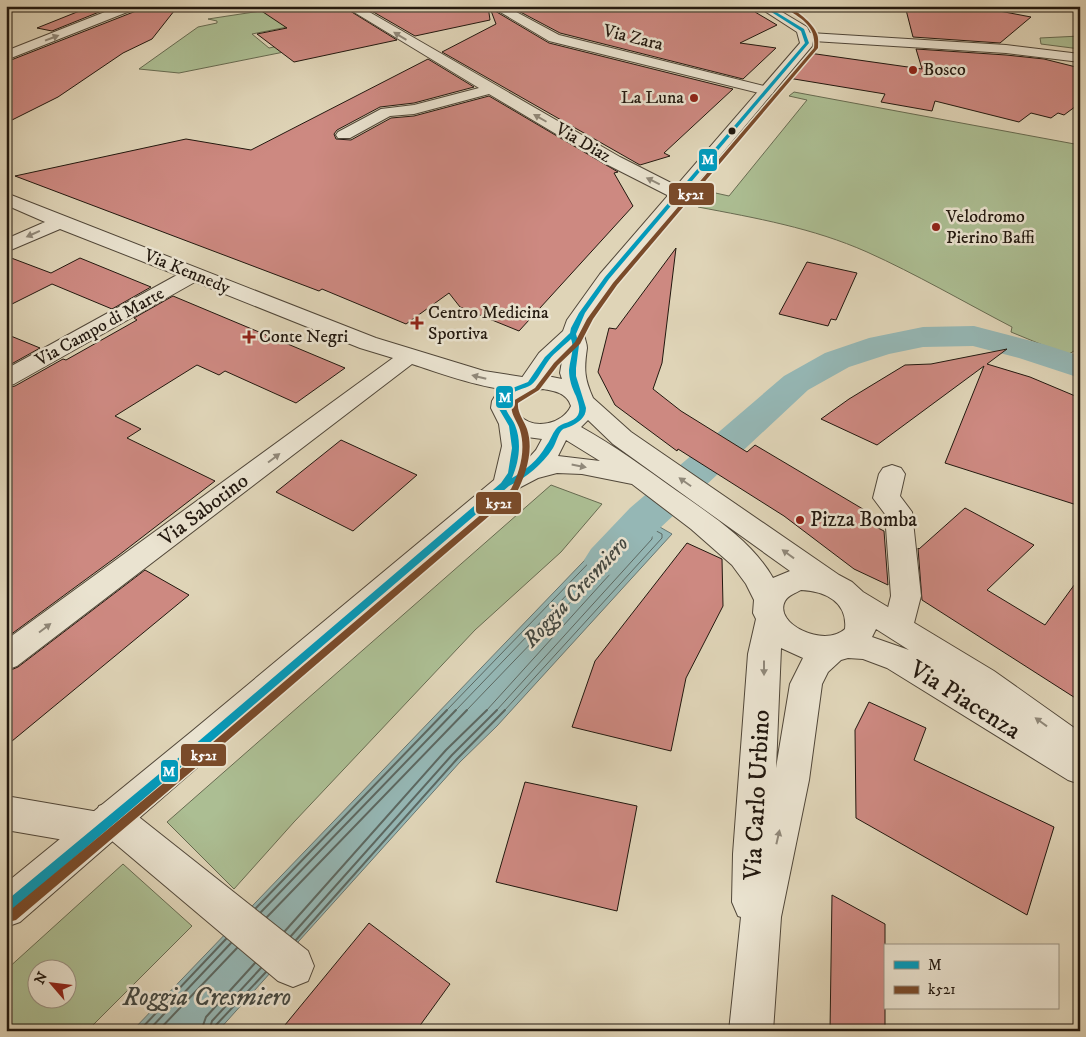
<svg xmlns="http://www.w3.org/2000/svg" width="1086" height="1037" viewBox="0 0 1086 1037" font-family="'IM FELL DW Pica',serif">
<rect width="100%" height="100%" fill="#dfd4b7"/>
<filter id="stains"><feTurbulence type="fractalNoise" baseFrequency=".004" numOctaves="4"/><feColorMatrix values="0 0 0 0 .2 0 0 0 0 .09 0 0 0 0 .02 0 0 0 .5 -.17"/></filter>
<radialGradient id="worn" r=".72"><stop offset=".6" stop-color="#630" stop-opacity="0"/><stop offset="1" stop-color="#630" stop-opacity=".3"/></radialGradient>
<path fill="#acbe93" stroke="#676b51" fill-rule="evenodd" d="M287,7L343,16L252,34L269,48L332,35L374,34L179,73L139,69L198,27L217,23V21L208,19Z
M1080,36V49L1041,44L1040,38Z
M794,92L1080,145V354L1074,351L1067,355L1011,332L1012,327C964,302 916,274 867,252C813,228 756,218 698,207L711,192L729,196L807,100L789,96Z
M551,485L602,504L561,552L475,630L294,822L234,889L167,822Z
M123,864L192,926L87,1031H6V970ZM38,970H68V1000H38Z"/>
<path fill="#95b7b5" stroke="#677773" d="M632,511L672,534L497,726L460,762L218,1031H132Z"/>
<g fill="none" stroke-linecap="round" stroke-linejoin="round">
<path stroke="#5c6862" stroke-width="1" d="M446,711L632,518L662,534V538L504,711
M455,711L633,526L652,536V539L496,711
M466,711L634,536L640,537V541L486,711"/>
<path stroke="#5c6862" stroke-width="2" d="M256,908L447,710
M261,912L456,710
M267,917L467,710
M285,931L446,750L487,710
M291,936L452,755L497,710
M296,940L457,759L505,710
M139,1031L226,939
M148,1031L231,943
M158,1031L237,948
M201,1031L206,1017L255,963
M209,1031L212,1021L261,968
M215,1031L216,1025L266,972"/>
<path fill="#95b7b5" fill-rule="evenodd" d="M974,326L1043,344L1080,356V378L1019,358L973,346L923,347L889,354L849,367L808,390L660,528L621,571L606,576L591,571L584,560L591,549L630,508L784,376L825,353L869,338L923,327Z"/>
</g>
<path fill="#cd8981" stroke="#22180f" d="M92,6H114L52,31L37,28Z
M139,6H178L152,39L123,53L58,97L6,123V62L136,11Z
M254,6H342L397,40L294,62L257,34L287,28Z
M363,6H488L490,20L415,36Z
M509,6H754L755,12L777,25L740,43L776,48L743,79L560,33Z
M905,6H973L1031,17L1000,43L913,37Z
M490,8L549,43L733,89L664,153L670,156L640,165L442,52L496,24Z
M916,49L1006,55L1044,59L1080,68V103L1064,115L1058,113L1051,118L1031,113L1019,122L935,101L932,111L881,102L885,94L788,78L809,53L922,69Z
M428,59L474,87L414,103L380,107L337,130L334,134L336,139L351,140L391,118L414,116L489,96L618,172L614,173L633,206L519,331L460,307L449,293L406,324L322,289L319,291L15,176L186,139L251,150Z
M676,248L662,363L653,389L681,411L747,452L755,445L873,515L870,524L884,531L888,585L854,569L784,516L678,449L677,451L615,405L598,372L609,328L616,329Z
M6,256L51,273L80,258L151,287L112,309L52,284L6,307Z
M807,262L857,273L836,320L831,319L828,326L779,314Z
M173,296L345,368L296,403L225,371L219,375L197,365L115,416L141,429L127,438L215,481L119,555L6,638V388L15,386L63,359L66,360L137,320L134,318Z
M6,334L40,348L6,367Z
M1007,349L987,364L1030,377L1080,398V506L945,463L984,366L877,445L821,419L849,399L905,365L931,364Z
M341,440L417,475L353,531L276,492Z
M965,508L1034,545L987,590L1045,625L1080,577V701L922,600L918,548L919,549Z
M687,543L722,559L723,606L686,678L671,751L572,727L595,661Z
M145,570L189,595L6,746V672L18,667Z
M869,702L926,728L914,760L1054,827L1027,915L856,818L855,730Z
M525,782L637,806L617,911L496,882Z
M832,895L885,924V1031H830Z
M369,923L450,984L416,1031H280Z"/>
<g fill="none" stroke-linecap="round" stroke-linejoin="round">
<defs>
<path id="pedestrian" d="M112,801L125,806L308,951L314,966L308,981L293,987L278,981L99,830L94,818L99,806Z"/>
<path id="minor" d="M6,6H21L6,13Z
M120,6H137L135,9L6,60V51Z
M344,6H359L620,157L683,189L686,193L683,197L677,198L671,197L608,165L489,94L414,114L390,116L350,138H338L336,135L338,132L381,109L414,105L479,88Z
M490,6H505L559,35L772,88L774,91L772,94L767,95L549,41Z
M6,193L376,338L484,371L535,379L539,384L535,389C504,397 443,374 412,364L17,666L6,670V640L393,358L360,348L195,282L14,384L6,386V369L177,275L60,229L6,252V239L45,222L6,205Z
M892,465L901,468L905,474L900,496L912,512L921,596L913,627L909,635L898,639L887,635L883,627L891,596L885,514L873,498L879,474L883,468Z
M6,796L99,812L112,817L117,829L112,841L99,846L6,830Z"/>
<path id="tertiary" d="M757,6H772L807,27L810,33L1006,45L1080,54V62L1006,53L813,41L812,46L614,282C605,296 586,315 584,333C584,338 587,343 587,348C584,369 584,378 593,398L631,432L839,575L852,582L863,592L994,671L1080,732V784L1068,780L887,668L863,659L848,658L841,660L828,672L822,684L809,780L781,917L773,1031H729L741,917L738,916L732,902L733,854L748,654L756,619L753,613L754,600L746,584L732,565L691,529L632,484L582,474L557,473L538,478L515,490L20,922L6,927V883L191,732L494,480L502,446L499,424L491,408L492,401L498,391L507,384L521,379L539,353L563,331L567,320L600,274L800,43L797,32ZM563,355L560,373L562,379L547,376ZM543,389C555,391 567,393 571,406C563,424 534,431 519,415C502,399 532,390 543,389ZM588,420L613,444L790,571L773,578C752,541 711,515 677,491C645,468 615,446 581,427ZM527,437L542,439L536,450L526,461ZM566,440L600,461L558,456ZM801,590C825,591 848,602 845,629C824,648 773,624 785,601C788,595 796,593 801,590ZM876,629L909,650L872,637ZM781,648L803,658L790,684L776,768Z"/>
</defs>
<use href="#pedestrian" stroke="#514739" stroke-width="2"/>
<use href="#minor" stroke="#514739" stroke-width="2"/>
<use href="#tertiary" stroke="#514739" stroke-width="2"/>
<use href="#pedestrian" fill="#eae3d0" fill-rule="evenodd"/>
<use href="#minor" fill="#eae3d0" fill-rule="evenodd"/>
<use href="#tertiary" fill="#eae3d0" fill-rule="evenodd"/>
<defs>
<path id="bus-1" d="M762,6H766L804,29L809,43L609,279L585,313L576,334L579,345L576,368V376L586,408C586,418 578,423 569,427C567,428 564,428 562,430C558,434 556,443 553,448C542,465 527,477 509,486L206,746L10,912L6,913V901L200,740L501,483L508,473L512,448L509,426L499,409V401L502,397L510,389L528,382L545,357L570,333L571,328L579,313L605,277L805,43L801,31ZM571,339C575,349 570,359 569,370C569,379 572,388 576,396C578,402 581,409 578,415C574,423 561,422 556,429C552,434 550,441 546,446C538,460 526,470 512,478C519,462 522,442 515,425C512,417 503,411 506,401C510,390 523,390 531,385C537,381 544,366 549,360C555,352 564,346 571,339Z"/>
<path id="bus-2" d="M782,6C792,6 812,22 816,32C819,37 818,42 818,48L617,285L593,319L580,344L558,365L539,390L518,403C517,413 524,420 527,429C534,450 526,474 517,492L212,754L16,920L12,921L8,920L7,916L8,912L206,748L511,489C520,471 526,450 520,430C517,420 508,412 513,401L535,388L554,363L575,342L587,319L613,283L814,48C817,24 798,17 782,6Z"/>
</defs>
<use href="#bus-1" stroke="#eae3d0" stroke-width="3"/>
<use href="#bus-2" stroke="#eae3d0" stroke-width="3"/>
<use href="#bus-1" fill="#039abb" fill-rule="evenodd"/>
<use href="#bus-2" fill="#7a4b2a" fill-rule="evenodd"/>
</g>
<defs><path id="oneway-solid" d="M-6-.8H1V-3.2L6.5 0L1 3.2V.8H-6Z" transform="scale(1.25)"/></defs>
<g fill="#908879">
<use href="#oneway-solid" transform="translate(400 36) rotate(-149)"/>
<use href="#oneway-solid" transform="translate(52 38) rotate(-21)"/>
<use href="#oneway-solid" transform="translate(540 118) rotate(-150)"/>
<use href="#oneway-solid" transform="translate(653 181) rotate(-154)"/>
<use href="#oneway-solid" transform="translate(33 234) rotate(156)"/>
<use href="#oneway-solid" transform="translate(479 377) rotate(-166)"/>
<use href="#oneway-solid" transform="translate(274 458) rotate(-37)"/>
<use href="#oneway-solid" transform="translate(579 466) rotate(11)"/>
<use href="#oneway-solid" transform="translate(685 482) rotate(-145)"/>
<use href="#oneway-solid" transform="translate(788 554) rotate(-144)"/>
<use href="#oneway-solid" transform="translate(45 628) rotate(-37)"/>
<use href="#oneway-solid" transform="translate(764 668) rotate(90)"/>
<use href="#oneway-solid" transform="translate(1041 722) rotate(-144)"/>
<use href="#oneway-solid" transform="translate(778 837) rotate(-77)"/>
</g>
<g fill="#8f2418" stroke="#eae3d0" stroke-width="2">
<circle cx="913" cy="70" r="5"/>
<circle cx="694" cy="98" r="5"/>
<circle cx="936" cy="227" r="5"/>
<path d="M414.5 315.5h5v5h5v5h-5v5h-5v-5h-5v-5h5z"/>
<path d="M246.5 329.5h5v5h5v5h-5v5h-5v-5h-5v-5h5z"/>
<circle cx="800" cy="520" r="5"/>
</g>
<circle fill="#22180f" stroke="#eae3d0" stroke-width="2" cx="732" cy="131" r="4.5"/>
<g text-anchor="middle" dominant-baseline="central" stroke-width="5" stroke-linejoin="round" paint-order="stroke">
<g font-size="18" fill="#22180f" stroke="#eae3d0">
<text transform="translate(633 38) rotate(14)">Via Zara</text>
<text transform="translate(583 143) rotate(30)">Via Diaz</text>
<text transform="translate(187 272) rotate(22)">Via Kennedy</text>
<text transform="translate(100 327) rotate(-29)">Via Campo di Marte</text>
</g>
<g font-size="18" fill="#22180f" stroke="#eae3d0" text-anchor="start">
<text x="923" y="70">Bosco</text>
<text x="684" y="98" text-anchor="end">La Luna</text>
<text x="946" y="217">Velodromo<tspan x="946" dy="21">Pierino Baffi</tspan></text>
<text x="428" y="313">Centro Medicina<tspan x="428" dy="21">Sportiva</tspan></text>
<text x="259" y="337">Conte Negri</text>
</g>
<g font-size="21" fill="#22180f" stroke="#eae3d0">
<text transform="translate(204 510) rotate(-37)">Via Sabotino</text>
</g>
<g font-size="21" fill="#22180f" stroke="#eae3d0" text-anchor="start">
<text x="810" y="520">Pizza Bomba</text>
</g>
<g font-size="22" font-style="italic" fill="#444841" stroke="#eae3d0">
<text transform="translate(576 592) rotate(-47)">Roggia Cresmiero</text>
</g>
<g font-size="25" fill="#22180f" stroke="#eae3d0">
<text transform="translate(965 700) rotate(32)">Via Piacenza</text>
<text transform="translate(757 795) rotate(-87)">Via Carlo Urbino</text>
</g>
<g font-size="26" font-style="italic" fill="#444841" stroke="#eae3d0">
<text x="207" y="997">Roggia Cresmiero</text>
</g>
</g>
<g stroke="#eae3d0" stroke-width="2">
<rect x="698" y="148" width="20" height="24" rx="5" fill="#039abb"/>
<rect x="668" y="182" width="47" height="24" rx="5" fill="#7a4b2a"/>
<rect x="495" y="385" width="19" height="24" rx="5" fill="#039abb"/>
<rect x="475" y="491" width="47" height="24" rx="5" fill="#7a4b2a"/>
<rect x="180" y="743" width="47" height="24" rx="5" fill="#7a4b2a"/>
<rect x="160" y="759" width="19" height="24" rx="5" fill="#039abb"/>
</g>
<g font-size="14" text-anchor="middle" font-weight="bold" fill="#fff">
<text x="708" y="164">M</text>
<text x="691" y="199">k521</text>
<text x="505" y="402">M</text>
<text x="499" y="508">k521</text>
<text x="204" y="760">k521</text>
<text x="169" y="776">M</text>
</g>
<rect width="1086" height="1037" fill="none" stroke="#dfd4b7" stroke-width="25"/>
<rect x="8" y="8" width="1071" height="1022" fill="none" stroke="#22180f" stroke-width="2.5"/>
<rect x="12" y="12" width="1061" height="1012" fill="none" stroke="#22180f"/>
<rect x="884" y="944" width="175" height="65" fill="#eae3d0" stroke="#9a9283"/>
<rect x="894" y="961" width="25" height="8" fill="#039abb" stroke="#9a9283"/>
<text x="928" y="970" font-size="15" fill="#22180f">M</text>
<rect x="894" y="986" width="25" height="8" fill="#7a4b2a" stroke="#9a9283"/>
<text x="928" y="994" font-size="15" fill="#22180f">k521</text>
<g transform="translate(52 984) rotate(298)"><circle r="24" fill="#eae3d0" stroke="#9a9283"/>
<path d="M0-4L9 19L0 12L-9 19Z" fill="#8f2418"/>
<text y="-8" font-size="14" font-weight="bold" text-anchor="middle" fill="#22180f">N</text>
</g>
<rect width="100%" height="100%" filter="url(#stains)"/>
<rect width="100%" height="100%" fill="url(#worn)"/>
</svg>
